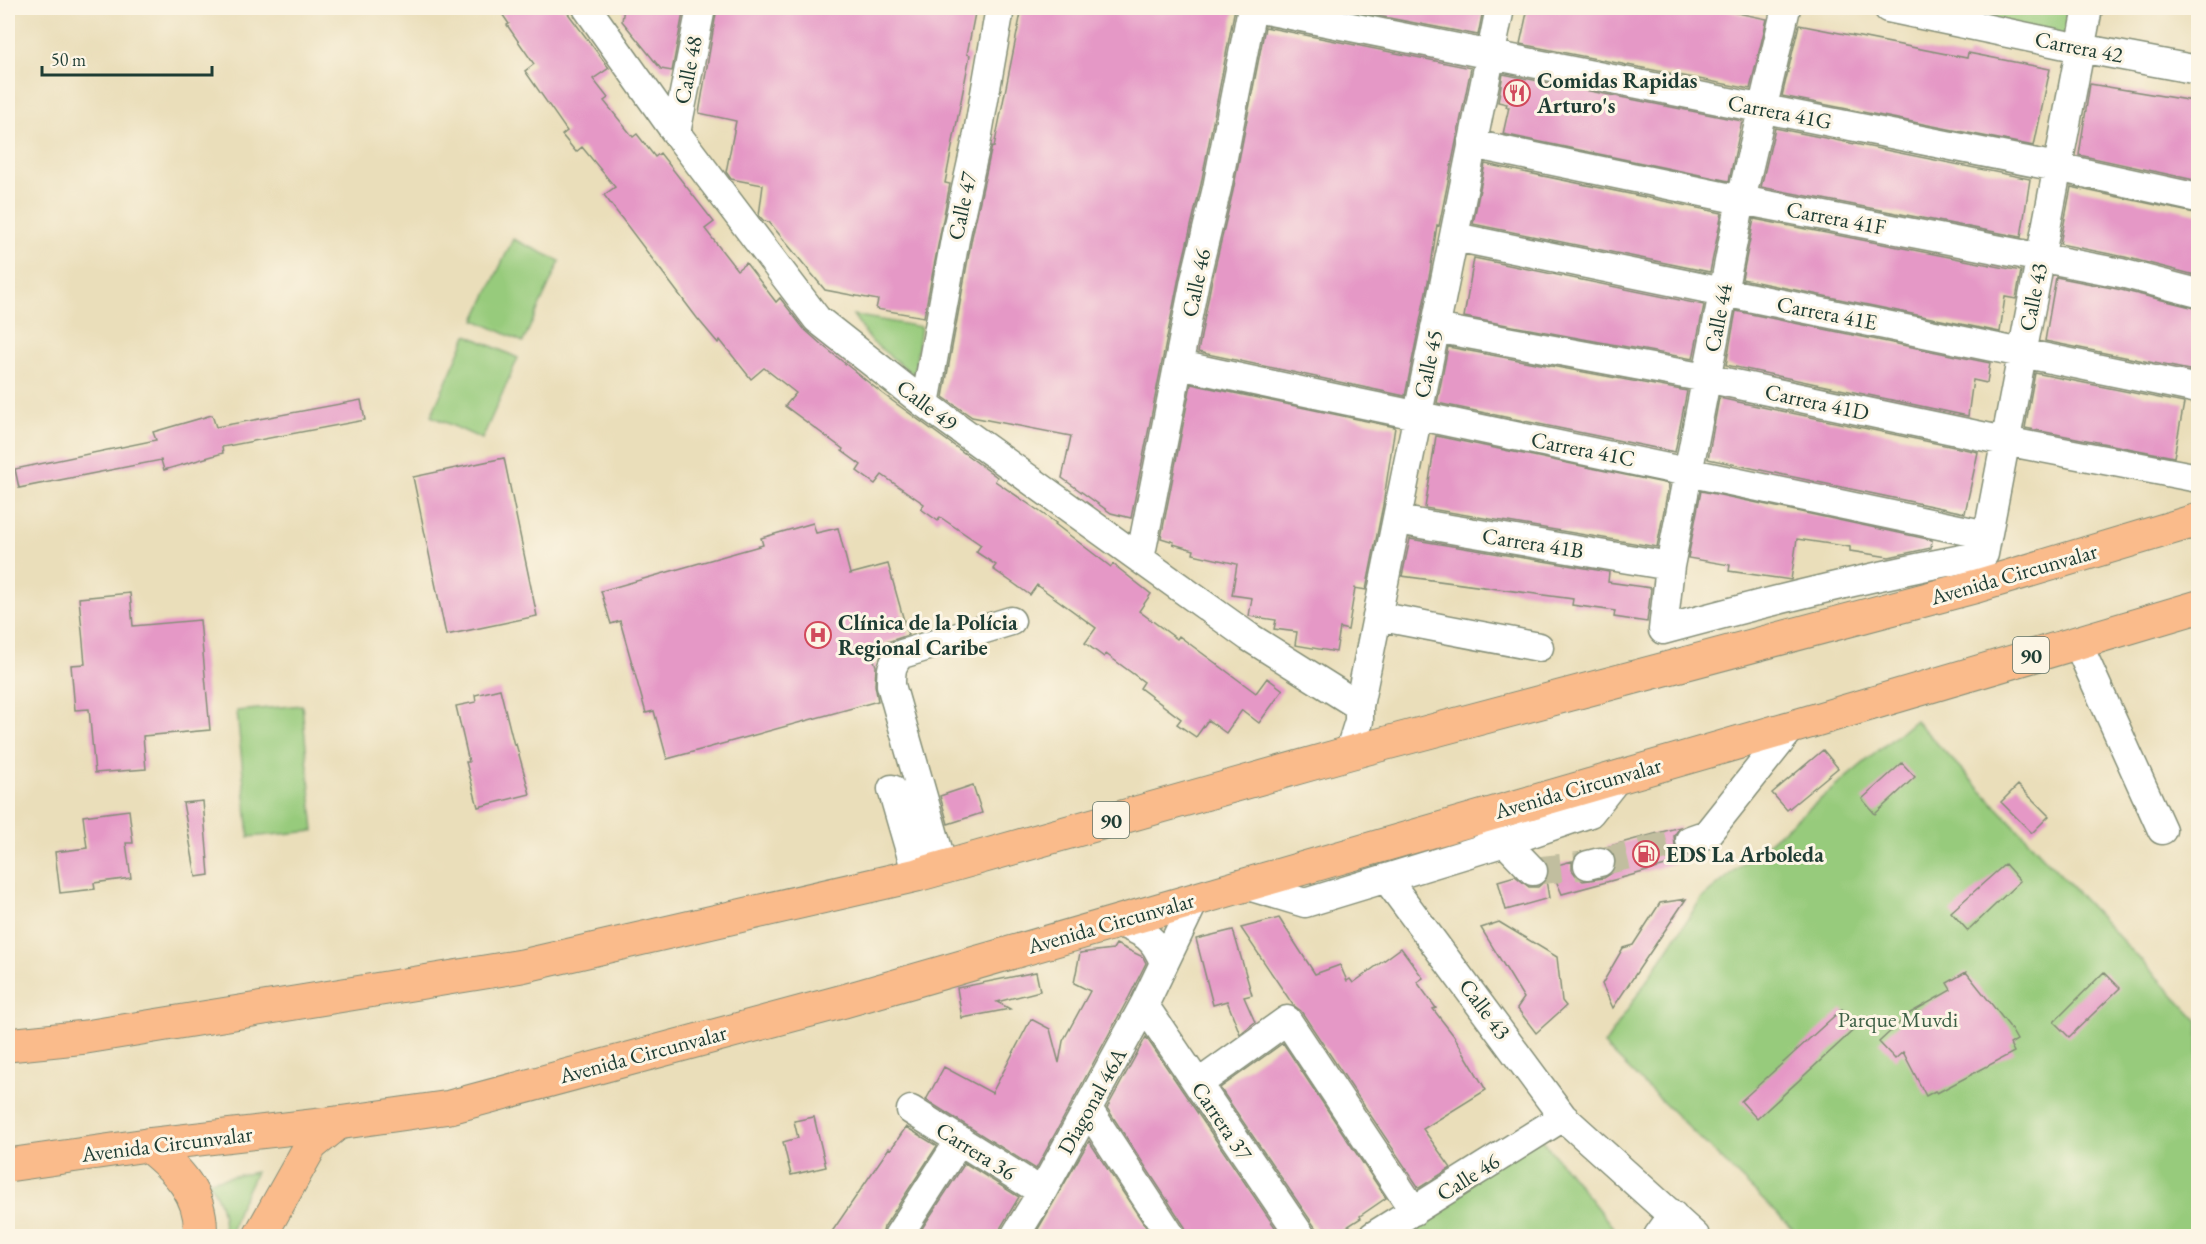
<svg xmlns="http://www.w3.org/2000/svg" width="2206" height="1244" viewBox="0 0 2206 1244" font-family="'EB Garamond',serif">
<rect width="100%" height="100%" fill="#fcf5e5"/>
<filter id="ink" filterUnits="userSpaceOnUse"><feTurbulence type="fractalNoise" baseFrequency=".0167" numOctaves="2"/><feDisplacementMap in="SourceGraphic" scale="12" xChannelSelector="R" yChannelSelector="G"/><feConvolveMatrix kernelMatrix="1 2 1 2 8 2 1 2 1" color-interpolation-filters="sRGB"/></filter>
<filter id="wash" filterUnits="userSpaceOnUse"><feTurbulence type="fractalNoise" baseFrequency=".008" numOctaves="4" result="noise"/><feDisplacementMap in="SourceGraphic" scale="24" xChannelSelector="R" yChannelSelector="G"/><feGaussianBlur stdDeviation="1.35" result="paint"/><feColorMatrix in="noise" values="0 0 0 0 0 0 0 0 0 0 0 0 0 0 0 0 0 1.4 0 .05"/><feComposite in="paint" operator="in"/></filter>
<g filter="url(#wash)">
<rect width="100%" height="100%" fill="#eadeba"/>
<path fill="#97cb7c" stroke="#5b8458" stroke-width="1.5" d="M1888,8H2088L2080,48Z
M513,239L560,261L523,342L475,320Z
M853,315L921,327L914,375L871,341Z
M467,335L518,358L482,439L431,416Z
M302,705L314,831L249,837L237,711Z
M1915,720L2198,1021V1236H1800L1604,1045L1701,899Z
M1539,1136L1620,1236H1384Z
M256,1172L239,1207L230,1236L223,1235C226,1214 219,1198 208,1181Z"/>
<g id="blocks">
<path fill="#e598c6" d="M498,8H564L609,68L593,79L608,98L604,101L633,137L637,134L655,157L660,153L714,222L705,229L737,270L746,263L776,302L780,298L804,329L822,345L883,394L997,477L995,481L1036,509L1056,523L1055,524L1111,567L1113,564L1151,594L1139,611L1177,639L1179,636L1256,693L1267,678L1283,690L1259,723L1242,710L1226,733L1208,720L1196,737L1177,724L1181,719L1140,688L1144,682L1106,654L1104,657L1085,643L1096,628L1037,585L1030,595L1013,583L993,569L996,565L976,552L981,545L940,517L938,521L921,509L924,504L882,475L875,484L857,471L861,465L842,451L843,449L785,406L796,393L764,368L751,379L720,340L718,343L697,318L604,195L615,187L582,147L576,152L562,135L567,131L525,71L534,64L507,25L509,24Z
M624,8H684L672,71L661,69L622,21Z
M717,8H976L967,54L970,55L945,183L950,184L924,317L876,309L878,300L825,290L769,222L764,221L759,216L763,185L731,179L726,172L736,121L699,113Z
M1022,8H1235L1201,184L1179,277L1131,518L1111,513L1062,478L1071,436L972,417L943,397L972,237L992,146L994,147Z
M1337,8H1467L1483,10L1478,35Z
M1528,8H1713L1767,19L1750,89L1520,44Z
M1799,25L1967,58L1968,53L2050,69L2034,146L1782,96Z
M1265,27L1471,68L1439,226L1437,225L1430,272L1405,396L1198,352L1211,284L1233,191Z
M1503,74L1742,121L1729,181L1503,134L1509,107H1506L1507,104L1498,102Z
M2090,84L2199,102V181L2079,155Z
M1775,128L2030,179L2021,237L1761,187Z
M1485,164L1722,213L1710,272L1473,224Z
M2071,187L2199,214V276L2125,257L2060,244Z
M1754,219L2021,271L2016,299L2005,297L2000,332L1742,279Z
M1474,258L1704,305L1693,359L1464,317Z
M2056,277L2117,289L2199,309V372L2045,341Z
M1736,311L1990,363L1987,383L1973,380L1968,416L1726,365Z
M1448,347L1687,391L1675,452L1437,403Z
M2035,373L2184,403L2174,457L2025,428Z
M1191,384L1395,427L1383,505L1366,590L1355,588L1348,630L1340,628L1336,652L1295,645L1297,632L1274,629L1276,620L1249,616L1252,598L1232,595L1237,564L1193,554L1194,550L1173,544L1174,542L1161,538Z
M1719,398L1978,452L1965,513L1708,459Z
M361,400L365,420L222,447L223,453L164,470L161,460L19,488L15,469L156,440L153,432L212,415L216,427Z
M1436,436L1669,484L1657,547L1425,508Z
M504,458L537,616L446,635L413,477Z
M1701,491L1932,540L1931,548L1889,557L1850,551V547L1797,539L1791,580L1729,571L1730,565L1688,558Z
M813,523L816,533L838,528L850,574L888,564L908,635L870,648L876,666L875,685L878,701L667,759L654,711L646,713L620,621L611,624L601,591L763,545L761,538Z
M1410,539L1609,572L1608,582L1651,588L1647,622L1614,617L1615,611L1572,605L1573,599L1402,576Z
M130,593L133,626L200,620L210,730L143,736L146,769L95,773L89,709L75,710L71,665L85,664L79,598Z
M500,689L514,745L516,744L530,794L478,807L466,762H469L456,706L476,702L475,695Z
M1823,750L1838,768L1787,810L1772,793Z
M1902,763L1915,777L1875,814L1862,799Z
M973,785L982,813L948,824L940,796Z
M2018,785L2049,816L2032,833L2001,802Z
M203,801L209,875L196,877L183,803Z
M129,810L133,843H126L131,878L94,883L95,889L60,893L55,852L87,848L83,816Z
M1680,827L1674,836L1675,846L1680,853L1686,856H1694L1695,858L1562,894L1550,867L1572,861V870L1577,877L1583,881L1604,878L1612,873L1616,866V857L1612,851L1606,847Z
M2005,864L2020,881L1968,931L1951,912Z
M1515,876L1529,887H1538L1546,880L1549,898L1506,910L1498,881Z
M1686,899L1645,960L1613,1008L1602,984L1623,948L1633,945L1660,903Z
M1279,918L1315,974L1340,965L1347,981L1350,979L1353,983L1401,948L1423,978L1417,982L1436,1008L1433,1009L1454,1036L1486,1090L1423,1129L1451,1168L1419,1188L1301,1011L1293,1005L1241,928Z
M1499,922L1557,957L1562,1001L1566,1006L1536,1033L1517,1008L1524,998L1481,928Z
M1233,930L1252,995L1244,997L1255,1022L1240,1034L1227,1001L1213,1005L1196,939Z
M1116,944L1143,957L1146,963L1129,997L1036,1169L926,1100L944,1067L992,1093L1031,1019L1050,1029L1059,1063L1063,1041L1090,991L1074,983L1080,953L1113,949Z
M1036,972L1040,991L997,1002L1010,1009L962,1018L957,988Z
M1966,972L2009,1026L2017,1040L2010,1044L2014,1052L1937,1093L1935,1091L1926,1096L1903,1052L1895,1059L1879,1042L1910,1013L1951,990L1947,983Z
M2104,972L2120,988L2069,1037L2054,1022Z
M1842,1009L1858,1026L1757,1119L1741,1101Z
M1146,1037L1281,1236H1187L1185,1227L1107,1108Z
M1283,1043L1386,1198L1360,1216L1361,1218L1333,1236H1317L1315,1227L1220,1088Z
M814,1117L826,1167L791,1175L783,1142L798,1138L794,1121Z
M906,1127L937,1146L884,1227L882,1236H829L889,1148L891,1149Z
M1089,1141L1152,1236H1034Z
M965,1163L1019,1197L1001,1227L999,1236H917Z"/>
</g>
</g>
<g filter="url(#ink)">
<use href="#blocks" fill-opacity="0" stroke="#848e77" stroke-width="1.5"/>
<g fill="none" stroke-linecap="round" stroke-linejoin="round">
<path stroke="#c1be9f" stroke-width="28" stroke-dasharray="28 14" stroke-linecap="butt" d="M1600,862L1690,840
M1533,871L1588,865"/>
<defs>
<path id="minor" d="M587,8L676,133L817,319L925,404L1140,559L1249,637L1359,706
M1255,8L2057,167L2198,198
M1786,8L1741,200L1670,566L1663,630C1769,601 1875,575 1983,555
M1888,8L2080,48L2198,70
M676,133L701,8
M1472,144L1741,200L2121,273L2198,293
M1455,237L2198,389
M1435,328L1706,378L2005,441L2198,478
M1179,365C1448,423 1718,476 1987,535
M925,404L956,234L977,139L1000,8
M1397,520L1670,566
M1984,554L2088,8
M1140,559L1195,280L1217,188L1252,8
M1377,616L1539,647
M2077,642L2162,830
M1349,753L1359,721V706L1500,8
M892,789L917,875
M1490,840L1505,842L1533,871
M1690,840L1707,834L1792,727
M1588,865L1600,862
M943,867L891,685C891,671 891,663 902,654L1011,621
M1386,878L1563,1117L1695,1236
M1245,885L1305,903L1505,842L1590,813L1620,775
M1118,922C1143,932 1154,936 1164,963
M1144,1005L1301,1236
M1198,1084L1287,1020L1414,1211
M1088,1109L1171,1236
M911,1110L1042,1192
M898,1236L960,1140
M1015,1236L1042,1192L1144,1005L1195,899
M1373,1236L1563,1117
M1658,1236L1673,1215"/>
<path id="major" d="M147,1145C176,1168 204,1195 200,1236
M260,1236L311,1145L338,1123"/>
<path id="highway" d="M8,1045L86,1037L522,966L917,875L1349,753L1977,586L2198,520
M8,1165L147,1145L338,1123L450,1107L844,1001L1792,727L2198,607"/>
</defs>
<use href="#minor" stroke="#848e77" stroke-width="31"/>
<use href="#major" stroke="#848e77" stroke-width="35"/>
<use href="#highway" stroke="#848e77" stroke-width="35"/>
<use href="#minor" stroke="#fff" stroke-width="28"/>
<use href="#major" stroke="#fabb8b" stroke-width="33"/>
<use href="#highway" stroke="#fabb8b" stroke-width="33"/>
</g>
</g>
<defs>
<symbol id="restaurant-ring" viewBox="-11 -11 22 22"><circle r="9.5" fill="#fcf5e5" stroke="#d1495b" stroke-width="1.5"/><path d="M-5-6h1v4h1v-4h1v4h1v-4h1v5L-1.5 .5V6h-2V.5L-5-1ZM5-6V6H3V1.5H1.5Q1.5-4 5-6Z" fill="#d1495b"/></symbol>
<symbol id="hospital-ring" viewBox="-11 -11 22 22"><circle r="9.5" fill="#fcf5e5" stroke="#d1495b" stroke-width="1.5"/><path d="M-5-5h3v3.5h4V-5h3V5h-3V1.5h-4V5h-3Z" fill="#d1495b"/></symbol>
<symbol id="fuel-ring" viewBox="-11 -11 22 22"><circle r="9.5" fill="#fcf5e5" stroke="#d1495b" stroke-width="1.5"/><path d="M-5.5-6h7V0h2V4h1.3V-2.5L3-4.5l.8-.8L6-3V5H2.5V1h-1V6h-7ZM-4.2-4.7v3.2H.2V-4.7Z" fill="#d1495b"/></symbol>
</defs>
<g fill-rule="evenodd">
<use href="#restaurant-ring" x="1502" y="78" width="30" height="30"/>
<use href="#hospital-ring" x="803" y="620" width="30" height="30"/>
<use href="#fuel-ring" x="1631" y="839" width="30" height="30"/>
</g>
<g text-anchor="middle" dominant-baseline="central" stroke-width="6" stroke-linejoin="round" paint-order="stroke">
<g fill="#fcf5e5" stroke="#617469" stroke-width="1.5">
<rect x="2013" y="637" width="36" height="36" rx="4.5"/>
<rect x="1093" y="802" width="36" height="36" rx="4.5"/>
</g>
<g font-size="21" font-weight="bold" fill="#1f3d34">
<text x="2031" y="655">90</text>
<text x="1111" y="820">90</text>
</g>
<g font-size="22" fill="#1f3d34" stroke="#fcf5e5">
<text transform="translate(2079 47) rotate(11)">Carrera 42</text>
<text transform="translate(688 70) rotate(-79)">Calle 48</text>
<text transform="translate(1780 112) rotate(11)">Carrera 41G</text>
<text transform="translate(962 206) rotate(-78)">Calle 47</text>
<text transform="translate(1836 218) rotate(11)">Carrera 41F</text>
<text transform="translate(1196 283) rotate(-78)">Calle 46</text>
<text transform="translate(2033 297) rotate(-79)">Calle 43</text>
<text transform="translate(1827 313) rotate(11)">Carrera 41E</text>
<text transform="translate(1718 318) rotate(-79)">Calle 44</text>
<text transform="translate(1428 364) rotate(-78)">Calle 45</text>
<text transform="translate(1817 402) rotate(12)">Carrera 41D</text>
<text transform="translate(927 405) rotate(37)">Calle 49</text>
<text transform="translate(1583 449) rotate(11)">Carrera 41C</text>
<text transform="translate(1533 543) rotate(9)">Carrera 41B</text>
<text transform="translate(2014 574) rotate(-16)">Avenida Circunvalar</text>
<text transform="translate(1578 788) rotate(-16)">Avenida Circunvalar</text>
<text transform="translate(1111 923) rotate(-16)">Avenida Circunvalar</text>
<text transform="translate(1485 1009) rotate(53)">Calle 43</text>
<text transform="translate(643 1054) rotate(-15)">Avenida Circunvalar</text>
<text transform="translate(1092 1101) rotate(-61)">Diagonal 46A</text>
<text transform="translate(1222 1121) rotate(56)">Carrera 37</text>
<text transform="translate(167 1144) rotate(-7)">Avenida Circunvalar</text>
<text transform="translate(976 1151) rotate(32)">Carrera 36</text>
<text transform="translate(1468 1177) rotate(-32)">Calle 46</text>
</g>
<g font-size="22" font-weight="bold" fill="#1f3d34" stroke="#fcf5e5" text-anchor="start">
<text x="1537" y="80">Comidas Rapidas<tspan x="1537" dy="25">Arturo's</tspan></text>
<text x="838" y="622">Clínica de la Polícia<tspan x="838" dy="25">Regional Caribe</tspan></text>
<text x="1666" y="854">EDS La Arboleda</text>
</g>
<g font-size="22" fill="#3d6046" stroke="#fcf5e5">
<text x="1898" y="1019">Parque Muvdi</text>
</g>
</g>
<rect width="2206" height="1244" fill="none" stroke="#fcf5e5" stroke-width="30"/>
<path d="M42 66v9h170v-9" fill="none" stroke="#1f3d34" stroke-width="3"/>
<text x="51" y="66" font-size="18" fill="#1f3d34" stroke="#fcf5e5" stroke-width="4.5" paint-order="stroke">50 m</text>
</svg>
